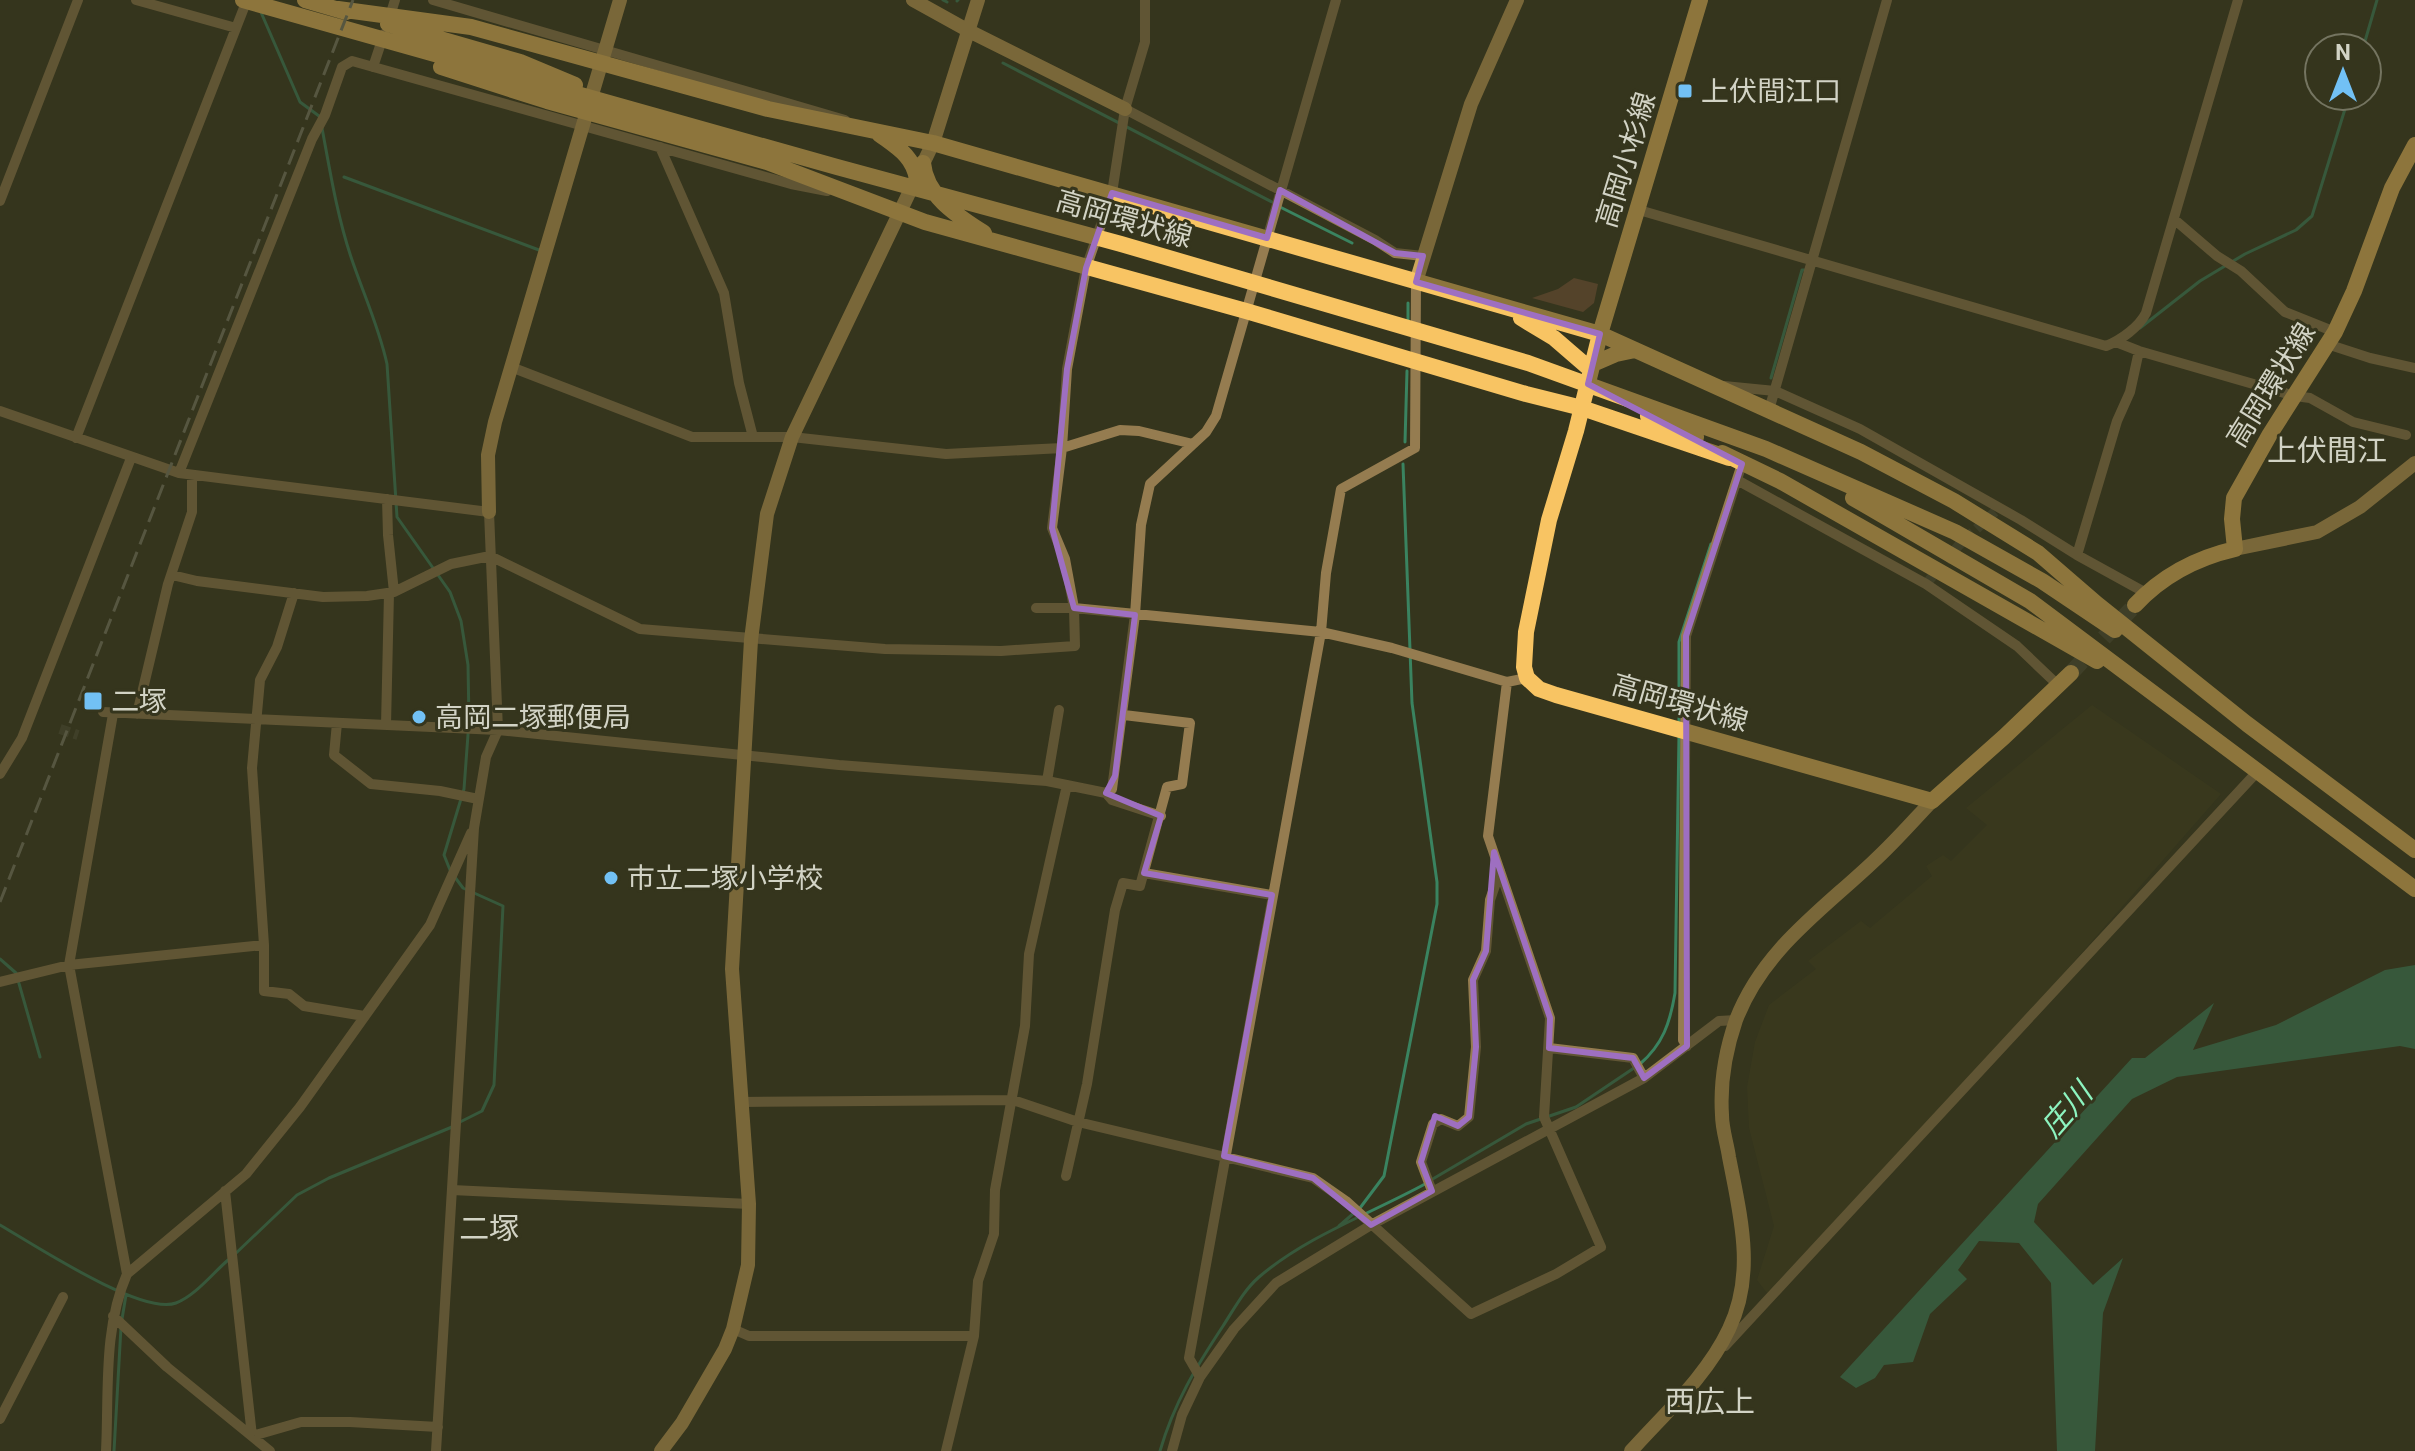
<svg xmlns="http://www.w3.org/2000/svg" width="2415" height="1451" viewBox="0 0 2415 1451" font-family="Roboto,'Noto Sans JP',sans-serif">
<rect width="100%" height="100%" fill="#35351d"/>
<path fill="#3e3d1e" d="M2092,705L2221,794L2028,1014L1767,1293L1757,1280L1774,1226L1749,1128L1747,1087L1755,1042L1769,1005L1816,969L1808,961L1861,921L1870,928L1932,876L1926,866L1943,855L1951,861L1987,825L1966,808Z"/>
<path fill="#7a543a" d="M1574,278L1598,284L1594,303L1583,312L1532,298L1558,289Z"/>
<path fill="#3a8360" d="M2415,965V1049L2400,1046L2177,1077L2132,1099L2038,1204L2034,1222L2093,1285L2123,1258L2103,1313L2095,1451H2057L2051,1283L2019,1243L1979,1241L1958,1270L1967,1279L1930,1314L1913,1362L1884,1365L1875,1378L1856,1388L1840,1377L2132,1058H2145L2214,1003L2193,1050L2276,1025L2385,970Z"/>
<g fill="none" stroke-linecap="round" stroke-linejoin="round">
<path stroke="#3a8360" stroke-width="3" d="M943,0L947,2
M957,1L958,0
M260,10L300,102L319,116
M2363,48L2377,0
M1003,63L1274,203
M322,128C330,171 337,215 351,257C363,293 379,327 387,364L397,517L450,592L461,621L468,665L469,721L464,789L444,855L450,870
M344,177L539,250
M1280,207L1352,243
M1408,303V322
M2140,328L2200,281L2245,254L2296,230L2312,216L2349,96
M1771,378L1802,270H1805
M1405,442L1407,371
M1679,723V642L1711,544
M454,876L463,888L503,906L494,1085L482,1111L458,1123
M0,959L16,973L40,1057
M1640,1064C1663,1044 1670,1023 1675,993L1679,735
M1431,1180L1526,1124L1576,1107L1634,1068
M1360,1208L1384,1176L1437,904V882L1412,703L1403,464
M0,1225C33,1244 142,1316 176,1303C195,1296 213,1273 228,1260
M1339,1226L1354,1213
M234,1255L297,1195L329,1178L452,1127
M122,1319L126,1295
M114,1451L121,1327
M1160,1451C1174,1403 1196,1367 1223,1326C1234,1309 1244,1290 1259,1277C1307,1236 1370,1214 1425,1184"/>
<path stroke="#4d4d36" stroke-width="10" stroke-dasharray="10 5" stroke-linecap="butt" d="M1926,584L1959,545L1999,508
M60,729L78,735"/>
<path stroke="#4d4d36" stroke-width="16" stroke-dasharray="16 8" stroke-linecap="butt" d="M2071,673L2135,605"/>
<path stroke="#957c50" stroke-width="10" d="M136,0L236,28
M433,0L845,120
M389,19L395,0
M373,67L384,34
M1125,109L1375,240L1395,253L1423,256
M660,147L724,293L739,383L753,437H792L946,454L1062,448L1120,430L1139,431L1193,444
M0,201L78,0
M1639,210L2106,346C2121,340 2139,327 2146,313L2238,0
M2175,220L2217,256L2241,271L2285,312L2335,332
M2116,342L2139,351L2295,396L2310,398L2353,422L2406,435
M2327,344L2370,358L2415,368
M511,367L692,437H753
M1724,386L1775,391L1860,429L2021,520L2077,555L2146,593
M1769,410L1887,0
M0,411L179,473L489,512L498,730L486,757L474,828L436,1451
M76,438L247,0
M179,473L312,139L325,115L342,67L352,61L791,184L827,191
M1737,480L1926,584L2017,646L2059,686
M387,499L388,535L394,592
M2077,555L2117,421L2130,392L2139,351
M172,575L197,581L323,597L367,596L394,592L451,564L490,556L640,629L885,649L1001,651L1075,646L1074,608L1065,559L1052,528L1062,448L1067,369L1086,268L1112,193L1125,109L1145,42V0
M294,593L277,647L260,680L252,768L264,945V991L289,994L304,1006L364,1016
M1036,608H1074L1321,632L1392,648L1507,682L1527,678
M103,712L498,730L839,765L1047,781L1106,793L1112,789L1135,615L1141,525L1150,484L1206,432L1216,416L1336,0
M113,714L69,965L127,1274
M137,714L168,584L192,512V475
M337,723L334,755L371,784L440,791L478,799
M386,725L389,593
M0,774L22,738L131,458
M1047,781L1059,710
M1106,793L1112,800L1161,816
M1144,873L1272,895
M0,982L69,965L264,945
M1687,1046L1683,1040L1686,636L1742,464
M1549,1048L1633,1058L1644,1078
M741,1102L1013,1100L1078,1122L1313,1178L1346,1201L1471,1314L1556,1274L1601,1247L1544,1117L1550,1018L1488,836L1507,682
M1066,1176L1087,1084L1115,910L1123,883L1140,886L1167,787L1182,784L1190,723L1124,715
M452,1190L749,1204
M225,1191L252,1436L301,1422H350L438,1427
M1432,1191L1421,1162L1433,1124L1441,1119L1458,1126L1469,1117L1476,1047L1473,980L1486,951L1490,900L1500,871
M113,1316L167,1367L270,1451
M733,1329L749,1336H974
M1725,1346L2257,772
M1200,1377L1189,1358L1321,632L1326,573L1341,489L1415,448L1416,282
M0,1419L63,1297
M106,1451C109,1392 103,1329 127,1274L246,1174L300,1107L430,925L471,833
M946,1451L974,1336L978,1281L994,1234L995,1190L1025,1026L1029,954L1067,785
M1172,1451L1182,1415L1200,1377L1234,1329L1276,1283L1371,1225L1644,1078L1719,1021L1736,1020"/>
<path stroke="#cda55b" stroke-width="14" d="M913,0L969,31L1125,109
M1416,282L1471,104L1517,0
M489,512L488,455L495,422L620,0
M2235,549L2317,532L2360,507L2415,463
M661,1451L682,1423L725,1349L733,1329L748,1265L749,1204L732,969L751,640L767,514L792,437L933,143L978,0
M1631,1451C1665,1413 1707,1376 1729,1329C1756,1273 1740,1214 1729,1157C1727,1143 1722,1129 1722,1115C1720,1084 1726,1049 1736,1020C1763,950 1821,911 1873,862C1894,843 1913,821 1932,801"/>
<path stroke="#f8c463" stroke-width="16" d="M243,0L837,167L1121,244L1528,363L1766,449L1955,532L2042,581L2115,630
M305,0L346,12
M1700,0L1600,334L1576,431L1549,520L1526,632L1524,667L1527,678L1539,689L1556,695L1932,801L2004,737L2071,673
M338,9L471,27L768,109L933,143L1600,334L1861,452L1954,501L2038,553L2097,604L2247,724L2415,850
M388,24L520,62L575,85
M441,67L547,101L767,162L925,222L1246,311L1526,394L1582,408L1729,458
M879,134C898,148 913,156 917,179
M923,163C926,197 958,216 984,233
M1521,318L1554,338L1591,370
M1593,364L1616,354L1635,350
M1648,416L1696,437
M1722,453L1780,481L2097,661
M1853,498L2030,601L2415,889
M2135,605C2163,575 2196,558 2235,549L2232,519L2234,498L2270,434L2335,332L2354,291L2392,188L2415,145"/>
<path stroke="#7f7f6c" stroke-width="3" stroke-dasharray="16 8" stroke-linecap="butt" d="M0,902L353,0"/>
</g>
<path d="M0 0H2415V1451H0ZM1280,190L1395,253L1423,256L1416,282L1600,334L1588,384L1742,464L1686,636L1687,1046L1644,1078L1633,1058L1549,1048L1550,1018L1494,852L1486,951L1473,980L1476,1047L1469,1117L1458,1126L1435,1116L1421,1162L1432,1191L1371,1225L1313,1178L1224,1156L1272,895L1144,873L1161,816L1106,793L1115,776L1135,615L1074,608L1052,528L1067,369L1086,268L1112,193L1267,238Z" fill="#35351d" fill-opacity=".55" fill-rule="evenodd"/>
<path fill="none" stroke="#9e6fc1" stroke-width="6" stroke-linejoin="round" d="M1280,190L1395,253L1423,256L1416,282L1600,334L1588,384L1742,464L1686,636L1687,1046L1644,1078L1633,1058L1549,1048L1550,1018L1494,852L1486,951L1473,980L1476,1047L1469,1117L1458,1126L1435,1116L1421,1162L1432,1191L1371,1225L1313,1178L1224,1156L1272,895L1144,873L1161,816L1106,793L1115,776L1135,615L1074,608L1052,528L1067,369L1086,268L1112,193L1267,238Z"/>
<g fill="#72c1f5" stroke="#35351d" stroke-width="3">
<rect x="1677" y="83" width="16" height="16" rx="4"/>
<rect x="83" y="691" width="20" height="20" rx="4"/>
<circle cx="419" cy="717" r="8"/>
<circle cx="611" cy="878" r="8"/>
</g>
<g text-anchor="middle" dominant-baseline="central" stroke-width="6" stroke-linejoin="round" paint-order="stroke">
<g font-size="28" fill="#d2d3c5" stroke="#35351d" text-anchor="start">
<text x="1701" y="91">上伏間江口</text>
<text x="111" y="701">二塚</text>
<text x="435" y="717">高岡二塚郵便局</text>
<text x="627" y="878">市立二塚小学校</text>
</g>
<g font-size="28" fill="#d2d3c5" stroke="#35351d">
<text transform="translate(1626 160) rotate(-73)">高岡小杉線</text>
<text transform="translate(1124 219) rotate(16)">高岡環状線</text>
<text transform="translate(2271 385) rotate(-58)">高岡環状線</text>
<text transform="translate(1680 703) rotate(16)">高岡環状線</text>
</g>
<g font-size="30" fill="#d2d3c5" stroke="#35351d">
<text x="2327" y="450">上伏間江</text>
<text x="489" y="1228">二塚</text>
<text x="1710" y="1401">西広上</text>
</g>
<g font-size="30" font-style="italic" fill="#8df4c0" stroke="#35351d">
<text transform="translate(2066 1110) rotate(-49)">庄川</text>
</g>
</g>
<g transform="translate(2343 72)"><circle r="38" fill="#35351d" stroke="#747460" stroke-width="2"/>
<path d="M0-6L14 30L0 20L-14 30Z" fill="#72c1f5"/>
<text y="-12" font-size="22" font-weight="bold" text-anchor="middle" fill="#d2d3c5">N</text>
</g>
</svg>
